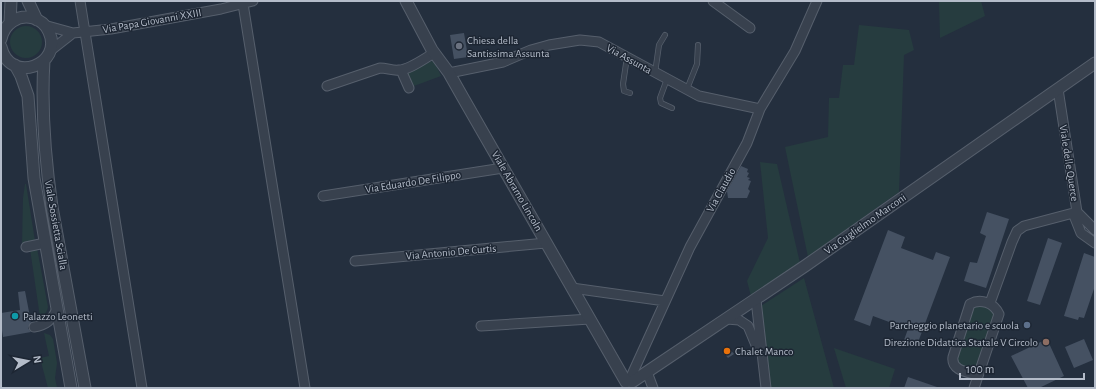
<svg xmlns="http://www.w3.org/2000/svg" width="1096" height="389" viewBox="0 0 1096 389" font-family="'Alegreya Sans',sans-serif">
<rect width="100%" height="100%" fill="#242f3e"/>
<path fill="#263c3f" d="M939,1H981L985,16L940,38Z
M859,25L909,30L914,50L904,55L899,192L808,257L785,147L828,137L829,98H839L843,65H854Z
M10 42a16 16 0 1 1 32 0a16 16 0 1 1-32 0Z
M432,61L435,63L441,76L414,86L407,72Z
M760,162L777,164L800,263L751,296L747,281L768,238Z
M25,184H26L35,241L22,244L23,198Z
M37,248L48,307C47,312 45,315 40,317L30,249Z
M804,278L834,388H771L761,306Z
M974,302L999,314L978,377L952,362Z
M44,333L50,335L53,339L57,363L55,378L57,388H48L40,358L49,356Z
M834,348L895,369L889,388H846Z"/>
<path fill="#455162" d="M464,33L468,57L454,59L450,35Z
M741,166L748,169L747,172L749,173L747,177L750,178L748,180L751,181L748,189L750,191L747,198H728L727,191Z
M987,212L1009,219L986,288L964,281L970,262L977,263L986,236L980,233Z
M888,230L905,237L901,248L933,260L936,252L950,257L917,345L904,340L908,329L873,316L870,326L854,320Z
M1048,238L1062,243L1040,305L1027,301Z
M1084,253L1095,257V286L1084,318L1079,317L1078,320L1064,316Z
M25,291L31,322L28,328L31,332L3,337L1,324V313L20,310L18,292Z
M1047,339L1064,376L1039,388H1028L1011,356Z
M1084,339L1093,360L1074,368L1065,347Z
M729,348L734,354L728,358L723,352Z
M908,377L937,387V388H904Z"/>
<g fill="none" stroke-linecap="round" stroke-linejoin="round">
<defs>
<path id="service" d="M627,57L623,84L624,91L630,93
M655,73L659,45L665,35
M667,79L660,98L661,103L672,108
M687,89L697,64L698,45"/>
<path id="minor" d="M80,1L142,388
M713,1L750,28
M243,4L305,388
M44,25L73,33L111,29L221,9L253,1
M50,51L73,33
M401,70L409,88
M449,73L503,62L531,50L549,45L580,40L599,42L699,96L760,109
M327,86L380,68C387,68 393,71 399,70C409,70 425,58 434,53
M1058,89L1077,212L1095,230
M323,196L503,168
M1073,213L1081,233L1095,243
M26,247L45,243
M355,261L546,243
M572,288L665,301
M756,300L766,388
M990,303L1012,242L1017,231L1024,226L1077,212
M727,319L739,320L748,326L758,350
M481,326L590,319
M34,327C46,325 52,320 57,309
M647,372L653,388
M629,381L690,247L747,143L760,109L795,51L817,1
M974,388L999,314C994,303 981,298 970,304L953,357C951,371 968,372 978,375"/>
<path id="tertiary" d="M28,1L37,20
M406,1L432,50L449,73L462,96L626,382
M10,23L11,1
M1,39C4,24 18,14 33,18C40,20 46,25 49,32C64,65 10,85 1,47
M44,60C41,109 45,158 52,207L85,388
M15,65L21,76L28,96L34,178L71,388
M632,382L805,266L1095,63"/>
</defs>
<use href="#service" stroke="#565f6c" stroke-width="6"/>
<use href="#minor" stroke="#565f6c" stroke-width="11"/>
<use href="#tertiary" stroke="#565f6c" stroke-width="13"/>
<use href="#service" stroke="#38414e" stroke-width="4.5"/>
<use href="#minor" stroke="#38414e" stroke-width="9"/>
<use href="#tertiary" stroke="#38414e" stroke-width="11"/>
</g>
<circle fill="#6b7280" stroke="#1d2633" stroke-width="1.5" cx="459" cy="46" r="4"/>
<circle fill="#0f9aa8" stroke="#1d2633" stroke-width="1.5" cx="15" cy="316" r="4"/>
<circle fill="#5c6f8a" stroke="#1d2633" stroke-width="1.5" cx="1027" cy="325" r="4"/>
<circle fill="#8d6e63" stroke="#1d2633" stroke-width="1.5" cx="1046" cy="342" r="4"/>
<circle fill="#e8710a" stroke="#1d2633" stroke-width="1.5" cx="727" cy="351" r="4"/>
<g text-anchor="middle" dominant-baseline="central" stroke-width="3" stroke-linejoin="round" paint-order="stroke">
<g font-size="11" fill="#b4bcc9" stroke="#1d2633">
<text transform="translate(152 21) rotate(-10)">Via Papa Giovanni XXIII</text>
<text transform="translate(629 59) rotate(29)">Via Assunta</text>
<text transform="translate(1069 163) rotate(81)">Viale delle Querce</text>
<text transform="translate(413 182) rotate(-9)">Via Eduardo De Filippo</text>
<text transform="translate(721 190) rotate(-61)">Via Claudio</text>
<text transform="translate(517 191) rotate(60)">Viale Abramo Lincoln</text>
<text transform="translate(865 224) rotate(-35)">Via Guglielmo Marconi</text>
<text transform="translate(56 225) rotate(80)">Viale Sossietta Scialla</text>
<text transform="translate(451 252) rotate(-5)">Via Antonio De Curtis</text>
</g>
<g font-size="11" fill="#b4bcc9" stroke="#1d2633" text-anchor="start">
<text x="467" y="40">Chiesa della<tspan x="467" dy="13">Santissima Assunta</tspan></text>
<text x="23" y="316">Palazzo Leonetti</text>
<text x="1019" y="325" text-anchor="end">Parcheggio planetario e scuola</text>
<text x="1038" y="342" text-anchor="end">Direzione Didattica Statale V Circolo</text>
<text x="735" y="351">Chalet Manco</text>
</g>
</g>
<rect width="1096" height="389" fill="none" stroke="#b4bcc9" stroke-width="4"/>
<g transform="translate(28 361) rotate(80)" stroke="#1d2633" stroke-width="3" paint-order="stroke">
<path d="M0-3L7 15L0 10L-7 15Z" fill="#b4bcc9"/>
<text y="-6" font-size="11" font-weight="bold" text-anchor="middle" fill="#b4bcc9">N</text>
</g>
<path d="M960 373v6h124v-6" fill="none" stroke="#b4bcc9" stroke-width="2"/>
<text x="966" y="373" font-size="12" fill="#b4bcc9" stroke="#1d2633" stroke-width="3" paint-order="stroke">100 m</text>
</svg>
